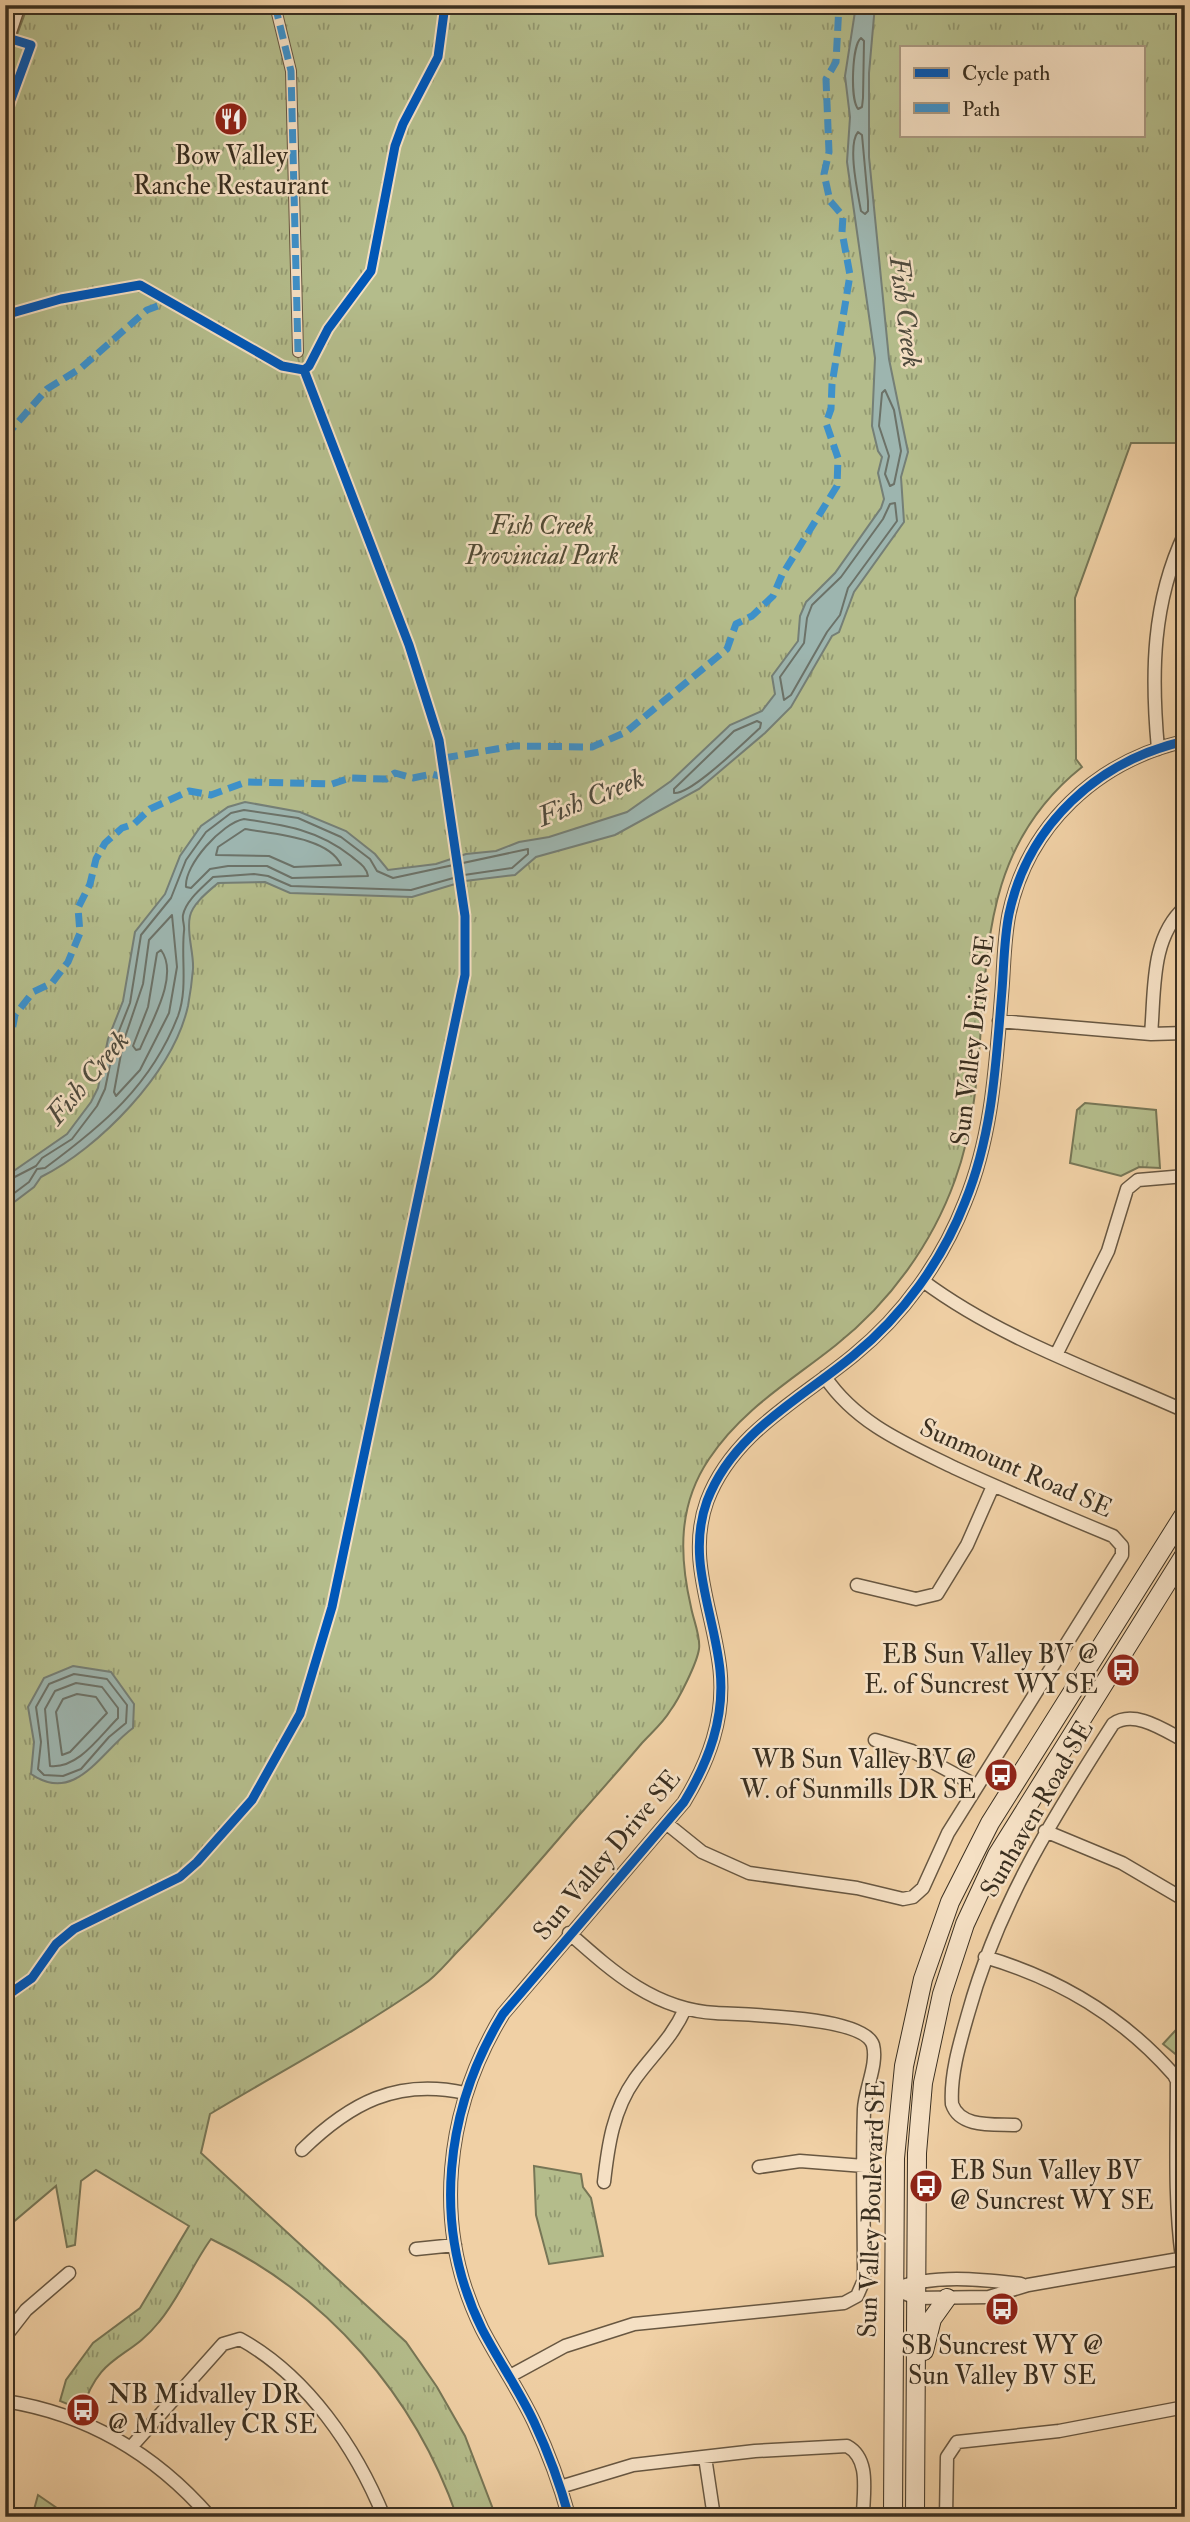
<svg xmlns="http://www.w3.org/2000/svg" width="1190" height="2522" viewBox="0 0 1190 2522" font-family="'IM FELL Double Pica',serif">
<defs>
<pattern id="park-tufts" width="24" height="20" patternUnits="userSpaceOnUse" patternTransform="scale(1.75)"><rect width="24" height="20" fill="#b4bc8b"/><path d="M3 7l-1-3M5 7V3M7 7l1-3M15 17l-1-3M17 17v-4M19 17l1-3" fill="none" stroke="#939971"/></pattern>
</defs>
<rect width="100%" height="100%" fill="#f0d0a5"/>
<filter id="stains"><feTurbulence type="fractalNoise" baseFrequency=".00286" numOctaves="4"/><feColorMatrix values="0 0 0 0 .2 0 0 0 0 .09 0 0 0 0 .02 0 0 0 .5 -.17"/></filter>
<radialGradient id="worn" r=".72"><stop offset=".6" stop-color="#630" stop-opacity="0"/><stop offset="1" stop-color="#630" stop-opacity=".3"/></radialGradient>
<path fill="url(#park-tufts)" stroke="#777656" stroke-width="2" fill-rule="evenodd" d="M28,5H1185V443H1131L1075,598L1076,759L1082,767C945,876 1007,1037 955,1180C932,1244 890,1302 836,1345C791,1381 742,1409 709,1459C678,1505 679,1555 691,1607C693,1619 701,1637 699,1649C697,1663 679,1699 670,1711C663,1723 651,1733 642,1743C620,1769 597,1795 574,1821C537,1864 500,1908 460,1949C448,1961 437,1976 423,1985C356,2032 281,2071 210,2114L201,2153L406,2342L437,2387L465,2436L496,2517H457C415,2396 327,2294 211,2239C192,2265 180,2297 159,2322C128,2361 100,2352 82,2410L60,2401L66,2380L93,2343L140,2308L189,2226L96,2170L81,2181L75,2245L67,2247L56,2186L5,2229V67ZM901,47H1143V135H901Z
M1085,1103L1156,1110L1160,1168L1139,1167L1121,1176L1070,1163L1077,1110Z
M1185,2020V2062L1163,2044Z
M534,2166L581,2174L583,2187L591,2198L603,2256L549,2264L536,2215Z
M38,2495L70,2517H32Z"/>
<path fill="#9db5af" stroke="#757f76" stroke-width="2" d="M856,5H875L869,73V157L889,359L908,452L901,477L904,522L854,592L839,632L832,636L791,707L765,733L699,789L615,835L536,857L515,875L465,881L412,897L290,893L265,882L218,883C209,891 193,903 190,916C186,933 194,952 193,969C192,981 190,995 188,1006C173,1073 99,1148 41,1177L34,1187L5,1209V1177L67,1134L91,1102L98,1088L108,1039L123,1001L135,932L165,894L180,856L201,826L228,807L245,802L300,812L346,831L375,854L388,870L436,864L466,854L496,851L519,842L549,837L627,812L671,781L730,725L762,711L775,694L772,676L798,641L800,616L806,602L835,573L881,508L884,499L878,473L882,457L878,451L872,426L875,358L847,162L850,117L845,76Z
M73,1666L111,1672L134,1704L133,1728C101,1751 76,1805 31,1774L34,1742L28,1707L44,1678Z"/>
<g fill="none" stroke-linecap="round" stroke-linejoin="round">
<path stroke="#6c7268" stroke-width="2" d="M861,38L864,41L863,98L862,107L858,109C850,99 852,45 861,38Z
M858,132L862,135L868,201V211L865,214L861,211C858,194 847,145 858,132Z
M885,390L894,410L901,451L894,484L890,486L885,474L889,456L879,426L882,393Z
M895,503L897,521L848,588L840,615L827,632L791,695L784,700L780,677L804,643L807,618L812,605L841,577L883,519L890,504Z
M757,721L761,723L760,728C744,742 691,795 674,793V789L734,731Z
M244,819C285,825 318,830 351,856C359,863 366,866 368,876L292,878L267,866H228L210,869L191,888L186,887C184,865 222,823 244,819Z
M245,829C271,834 329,837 341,865L294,867L269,856L216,855L218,847Z
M172,915L177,967L169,1013L140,1070L116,1096L114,1092L123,1043L143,984L149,940Z
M161,950C180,976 150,1024 140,1049L136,1050L133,1046L148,1007L157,953Z
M5,1182L36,1166L42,1158L72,1139L97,1106L105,1089L115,1041L130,1003L141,935L171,898L186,860L206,832L231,813L244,810L298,818L341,837L370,859L377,871L393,878L528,849V854L512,868L464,875L411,890L291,886L268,876L254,874L213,877C203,887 186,900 183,915C182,920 185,926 184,931C181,959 188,988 178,1016C151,1086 103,1125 45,1168L37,1169L29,1182L5,1200
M74,1674L107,1679L127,1705L126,1723L109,1737L81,1769L63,1776L44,1775L38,1769L41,1742L36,1707L49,1684Z
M76,1683L102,1687L118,1708V1718C99,1737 78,1769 50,1766L45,1709L55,1691Z
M77,1694L96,1697L107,1713L70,1752L62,1755L56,1712L63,1699Z"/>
<defs>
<path id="pedestrian" d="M275,5L291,71L298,352"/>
<path id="minor" d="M5,47L19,5
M1158,749C1151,674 1152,602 1185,533
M999,1021L1151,1034L1185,1033
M1151,1034C1155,991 1150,938 1185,907
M923,1281C1001,1339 1096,1371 1185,1411
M1057,1353L1108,1251L1127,1189L1138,1180L1185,1176
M857,1585L916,1599L937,1594L967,1545L993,1486
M875,1740L912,1751L977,1786
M666,1823L702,1852L749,1873L857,1888L903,1899L913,1897L923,1888L948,1833L1122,1555V1546L1113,1536C1060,1514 1007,1492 955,1468C906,1444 857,1424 825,1377
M1045,1831L1122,1863L1185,1900
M985,1957C1060,1979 1122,2016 1174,2075L1177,2081C1177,2141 1174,2198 1182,2258
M1015,2125C993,2124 960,2128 952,2104C950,2075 960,2042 968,2014C998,1905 1052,1819 1113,1724C1134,1709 1164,1730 1185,1741
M302,2150C350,2103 397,2078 465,2093
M759,2167L800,2161L864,2166
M604,2182C608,2146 613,2110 635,2079C653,2054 672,2038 685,2009
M416,2249L455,2245
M894,2289L916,2298L989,2297L1028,2285L1185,2258
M894,2289C933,2274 980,2279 1021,2284
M5,2337L26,2310L69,2273
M510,2376L565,2346L634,2324L844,2303L857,2296L864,2280C864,2223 862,2165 864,2109C865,2089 878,2064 873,2045C864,2016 744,2015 716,2013C655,2010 613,1972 569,1933
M5,2401C88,2414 156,2455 210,2517
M132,2446L223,2344L240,2339C307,2376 356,2448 384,2517
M705,2457L714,2517
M560,2487L633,2465L755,2451L847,2446C871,2459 863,2493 863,2517
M569,2517C560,2484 548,2452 534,2422C519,2390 498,2360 482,2329C431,2226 445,2109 503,2014L684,1802C709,1761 725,1718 720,1670C714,1612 686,1559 707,1501C733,1432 801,1399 854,1355C903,1315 942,1261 965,1202C993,1134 996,1062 1002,990C1004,965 1004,939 1009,914C1028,825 1097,761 1185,741
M946,2517L947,2457L957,2442L1059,2431L1185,2407"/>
<path id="secondary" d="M924,2351L932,2319L947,2298
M893,2517L895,2158L904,2066L923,1979L950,1902L990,1823L1185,1513
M915,2517L917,2153L923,2083L942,1994L965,1924L997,1855L1185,1554"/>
</defs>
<use href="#pedestrian" stroke="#685741" stroke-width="12"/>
<use href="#minor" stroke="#685741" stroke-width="15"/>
<use href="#secondary" stroke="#3a2f20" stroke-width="20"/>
<use href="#pedestrian" stroke="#f5e0c4" stroke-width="10"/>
<use href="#minor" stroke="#f5e0c4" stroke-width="12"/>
<use href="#secondary" stroke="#f5e0c4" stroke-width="18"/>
<path stroke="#3e91ca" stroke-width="7" stroke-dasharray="14 7" stroke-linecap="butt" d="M275,5L291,71L298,352
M5,437L47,389L81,368L147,310L168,302
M444,758L514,746L592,747L626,732L727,649L736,624L752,616L773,596L782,575L837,486L838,458L826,423L831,409L832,384L850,275L842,232L843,216L830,201L824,174L829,152L826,79L836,62L839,5
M5,1068L15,1015L33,992L52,983L68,962L80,933L78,908L90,884L96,859L105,843L122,828L134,824L150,809L189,791L211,795L246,782L332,784L350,778L386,779L395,773L413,778L432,774L446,778"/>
<defs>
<path id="cycleway" d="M5,116L31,45L8,38
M5,315L61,299L140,285L282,366L304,370L309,366L328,329L371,271L395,146L403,124L438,57L445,5
M5,1997L32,1978L56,1944L74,1929L180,1877L197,1862L252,1800L300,1714L332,1607L465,975V916L439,740L409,645L304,370
M569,2517C560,2484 548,2452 534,2422C519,2390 498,2360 482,2329C431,2226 445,2109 503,2014L684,1802C709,1761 725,1718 720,1670C714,1612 686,1559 707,1501C733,1432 801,1399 854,1355C903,1315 942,1261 965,1202C993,1134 996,1062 1002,990C1004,965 1004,939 1009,914C1028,825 1097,761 1185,741"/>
</defs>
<use href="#cycleway" stroke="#f5e0c4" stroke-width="13"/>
<use href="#cycleway" stroke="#0057b8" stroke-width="9"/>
</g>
<defs>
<symbol id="restaurant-disc" viewBox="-11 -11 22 22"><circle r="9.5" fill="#8f2418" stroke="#f5e0c4"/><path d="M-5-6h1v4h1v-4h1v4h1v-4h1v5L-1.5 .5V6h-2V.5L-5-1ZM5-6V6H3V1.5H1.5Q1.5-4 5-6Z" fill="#fff"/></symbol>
<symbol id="bus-disc" viewBox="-11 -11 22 22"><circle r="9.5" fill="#8f2418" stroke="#f5e0c4"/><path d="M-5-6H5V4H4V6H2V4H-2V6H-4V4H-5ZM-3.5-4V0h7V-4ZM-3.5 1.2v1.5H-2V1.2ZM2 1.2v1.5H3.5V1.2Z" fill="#fff"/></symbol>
</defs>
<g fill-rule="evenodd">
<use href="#restaurant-disc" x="212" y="100" width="38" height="38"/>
<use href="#bus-disc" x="1104" y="1651" width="38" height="38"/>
<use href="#bus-disc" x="982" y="1756" width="38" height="38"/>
<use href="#bus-disc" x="907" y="2167" width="38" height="38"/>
<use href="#bus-disc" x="983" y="2290" width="38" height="38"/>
<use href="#bus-disc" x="64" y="2391" width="38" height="38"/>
</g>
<g text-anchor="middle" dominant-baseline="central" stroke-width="5" stroke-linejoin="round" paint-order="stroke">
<g font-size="26" fill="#3a2f20" stroke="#f5e0c4">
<text x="231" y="156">Bow Valley<tspan x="231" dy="30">Ranche Restaurant</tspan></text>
<text x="1098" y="1655" text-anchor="end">EB Sun Valley BV @<tspan x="1098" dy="30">E. of Suncrest WY SE</tspan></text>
<text x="976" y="1760" text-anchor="end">WB Sun Valley BV @<tspan x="976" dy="30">W. of Sunmills DR SE</tspan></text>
<text x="950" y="2171" text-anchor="start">EB Sun Valley BV<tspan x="950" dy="30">@ Suncrest WY SE</tspan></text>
<text x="1002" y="2346">SB Suncrest WY @<tspan x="1002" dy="30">Sun Valley BV SE</tspan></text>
<text x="108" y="2395" text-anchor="start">NB Midvalley DR<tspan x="108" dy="30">@ Midvalley CR SE</tspan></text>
</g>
<g font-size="26" font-style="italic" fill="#524b35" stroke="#f5e0c4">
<text x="542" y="526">Fish Creek<tspan x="542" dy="30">Provincial Park</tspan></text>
</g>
<g font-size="26" fill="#3a2f20" stroke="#f5e0c4">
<text transform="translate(973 1040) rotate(-83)">Sun Valley Drive SE</text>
<text transform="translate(1016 1468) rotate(24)">Sunmount Road SE</text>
<text transform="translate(1037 1809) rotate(-60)">Sunhaven Road SE</text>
<text transform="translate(607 1855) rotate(-50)">Sun Valley Drive SE</text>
<text transform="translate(872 2209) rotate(-88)">Sun Valley Boulevard SE</text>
</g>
<g font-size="28" font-style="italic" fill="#4e4a3d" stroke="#f5e0c4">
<text transform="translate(905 312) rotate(83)">Fish Creek</text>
<text transform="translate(591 798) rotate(-22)">Fish Creek</text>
<text transform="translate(88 1078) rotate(-50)">Fish Creek</text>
</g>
</g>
<rect width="1190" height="2522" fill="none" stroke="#f0d0a5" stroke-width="28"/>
<rect x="7" y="7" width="1176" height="2508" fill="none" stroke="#3a2f20" stroke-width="3.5"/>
<rect x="14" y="14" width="1162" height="2494" fill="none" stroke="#3a2f20" stroke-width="2"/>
<rect x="900" y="46" width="245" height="91" fill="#f5e0c4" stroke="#aa9982" stroke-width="2"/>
<rect x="914" y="68" width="35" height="10" fill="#0057b8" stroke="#aa9982" stroke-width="2"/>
<text x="962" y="80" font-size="21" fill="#3a2f20">Cycle path</text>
<rect x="914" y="103" width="35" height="10" fill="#3e91ca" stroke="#aa9982" stroke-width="2"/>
<text x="962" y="116" font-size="21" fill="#3a2f20">Path</text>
<rect width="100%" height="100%" filter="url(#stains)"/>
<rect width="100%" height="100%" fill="url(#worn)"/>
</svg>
